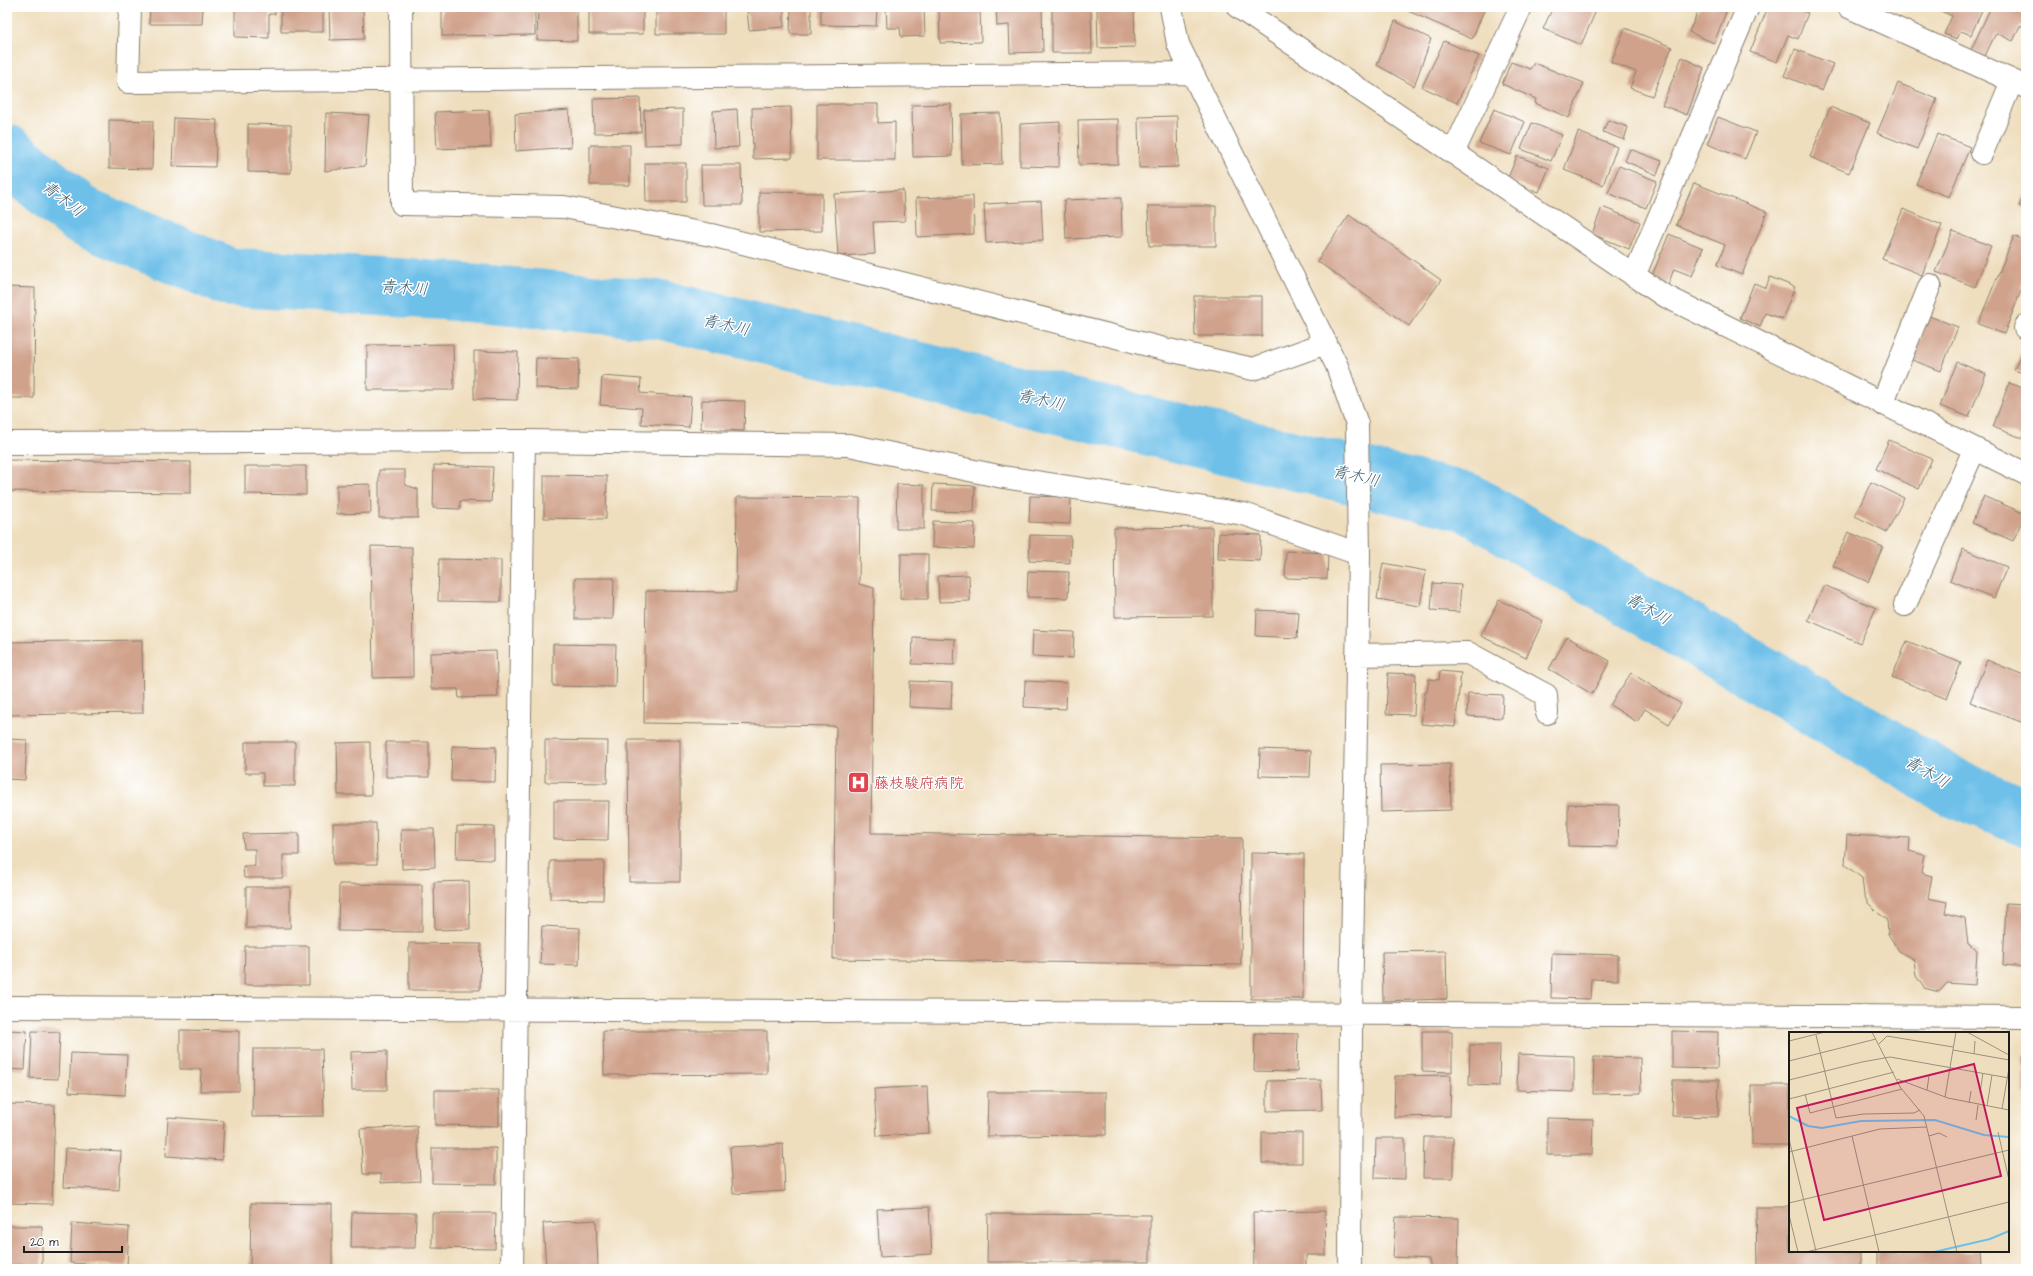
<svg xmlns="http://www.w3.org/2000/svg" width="2033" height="1276" viewBox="0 0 2033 1276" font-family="'Architects Daughter','Klee One',sans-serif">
<rect width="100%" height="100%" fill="#fff"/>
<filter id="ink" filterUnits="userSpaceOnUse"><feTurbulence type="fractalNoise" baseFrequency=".025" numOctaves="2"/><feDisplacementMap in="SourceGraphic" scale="8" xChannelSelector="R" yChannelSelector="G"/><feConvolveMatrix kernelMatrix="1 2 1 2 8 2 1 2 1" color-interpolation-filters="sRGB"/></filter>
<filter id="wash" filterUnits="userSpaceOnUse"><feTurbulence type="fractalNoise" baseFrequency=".012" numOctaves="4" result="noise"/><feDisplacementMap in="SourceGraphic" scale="16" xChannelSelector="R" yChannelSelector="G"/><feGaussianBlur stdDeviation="0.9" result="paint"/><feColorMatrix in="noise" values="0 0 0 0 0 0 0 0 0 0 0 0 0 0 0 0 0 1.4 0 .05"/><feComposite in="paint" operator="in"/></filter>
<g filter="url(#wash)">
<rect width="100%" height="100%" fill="#efdebe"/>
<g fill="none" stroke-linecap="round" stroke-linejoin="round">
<path stroke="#6ec0e9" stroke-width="59" d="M7,154L83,217L229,277L450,291L662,310L1467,502L1956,789L2026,817"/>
</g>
<g id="blocks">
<path fill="#d0a28b" d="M150,7H203L202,24H149Z
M235,7H275V14H269V38L235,37Z
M281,7H323V32H281Z
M329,7H363L364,39L330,40Z
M442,7H535V35L442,36Z
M538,7H577V41L537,40Z
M589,7H643V34H589Z
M656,7H724V34H656Z
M761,7H784V27L749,30L747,9Z
M791,7H811V34H790Z
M821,7H877L876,26L821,25Z
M886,7H924L925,36L901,37L900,28H887Z
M939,7H980L981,42L940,43Z
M996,7H1042L1043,52L1010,53L1009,25L997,26Z
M1052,7H1091L1092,53H1052Z
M1097,7H1134L1135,47L1098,48Z
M1402,7H1482L1485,8L1472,39L1401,8Z
M1553,7H1581L1595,13L1581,45L1543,29Z
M1700,7H1728L1714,43L1689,32Z
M1768,7H1792L1808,13L1798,39L1788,35L1777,62L1750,52Z
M1943,7L1983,8L1971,35L1961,31L1957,39L1944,34L1952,16L1941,11Z
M1991,7H2026V23L2024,27L2021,25L2013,41L1996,33L1985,56L1971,50Z
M1395,21L1431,39L1414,86L1377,65Z
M1625,28L1672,47L1652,96L1630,88L1636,72L1611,62Z
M1444,41L1479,56L1457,103L1422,87Z
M1795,49L1833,64L1822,91L1784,76Z
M1682,57L1704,68L1687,115L1662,105Z
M1511,62L1530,69L1534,63L1584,83L1569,118L1535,103L1536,99L1502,84Z
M1898,83L1937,99L1917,149L1877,133Z
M640,98L641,132L594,133L593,99Z
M817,104H878V123L895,122V160H817Z
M951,104L952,156L913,157L912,105Z
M791,107L792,158L753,159L752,108Z
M1830,107L1870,123L1849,173L1810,157Z
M683,109V144L645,145L644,110Z
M737,109L739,147L714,148L713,111Z
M1494,109L1525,122L1511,155L1479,143Z
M489,110L491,147L437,149L435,112Z
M569,110L571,147L516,151L515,114Z
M326,113L369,115L365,166L325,171Z
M1000,113L1002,164L962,165L961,114Z
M1177,116L1178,167L1139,168L1138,117Z
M1718,117L1756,132L1745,159L1707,144Z
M174,118L217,120L215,167L172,166Z
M1118,119V164L1079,165L1078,120Z
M109,120L153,121L152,169L109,168Z
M1608,120L1628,127L1624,140L1603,132Z
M1060,122L1059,167L1020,166V124Z
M1532,123L1562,135L1551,161L1521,149Z
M248,124L291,125V173L248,172Z
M1578,132L1617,147L1603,185L1564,170Z
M1937,134L1970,147L1949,197L1916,184Z
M590,145H630V185H590Z
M1630,149L1662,161L1657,175L1625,161Z
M1517,156L1549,168L1539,192L1507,180Z
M645,163H686V202H646Z
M701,165H741L742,205H702Z
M1619,166L1657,181L1646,208L1608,193Z
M1694,183L1767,212L1742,275L1717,265L1725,245L1676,225Z
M2026,189V209L2019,206Z
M903,190L905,221L873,222L875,254L838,256L834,194Z
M759,192L822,193V231L759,232Z
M973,196L974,234L917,237L916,198Z
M1121,198L1122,237L1066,239L1064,200Z
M1041,201L1043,240L986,243L984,204Z
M1148,206H1216V246H1149Z
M1602,207L1640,222L1629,249L1592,234Z
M1903,209L1942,225L1922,275L1882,259Z
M1349,215L1441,280L1409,326L1317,261Z
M1953,231L1991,246L1975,287L1936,272Z
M1669,234L1703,248L1692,276L1674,269L1668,285L1651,278Z
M2014,236L2026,241V248L2022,257L2026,260V278L2004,334L1978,324Z
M1770,277L1795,287L1782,319L1765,313L1760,327L1740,318L1754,283L1766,288Z
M7,287L35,288L34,398H7Z
M1194,296H1262V336H1195Z
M1929,316L1958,327L1941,371L1912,360Z
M2026,341V374L2014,370Z
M453,344L454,390H367V345Z
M474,351L518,352L517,400L474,399Z
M536,358L579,359L578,389L535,388Z
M1957,362L1986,374L1969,417L1940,406Z
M602,376L641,379L640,393L691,397L689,427L641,424L642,408L600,405Z
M2009,383L2026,389V427L2022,438L1993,427Z
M702,400L745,401L744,431L701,429Z
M1889,440L1932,459L1919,489L1876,469Z
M7,460L191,462V493L7,491Z
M434,465L493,467L491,502L460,501V509L433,508Z
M245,466H306V495L245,494Z
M379,470H405V485L418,489V518H379Z
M544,475L607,476L606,519L544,518Z
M1871,482L1904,498L1887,532L1855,516Z
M370,484L371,513L337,514V485Z
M897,484L924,485V529H896Z
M933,484L975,486L974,512L932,511Z
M1030,496L1071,497L1070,524L1029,522Z
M1984,496L2025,514L2013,541L1972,523Z
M737,497L860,498L859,584L874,588L871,833L1242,838L1241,965L833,959L836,726L644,723L646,591L736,592Z
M933,521L975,523L974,549L932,547Z
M1212,527L1213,616L1115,617L1114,528Z
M1848,532L1883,547L1868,582L1833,566Z
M1219,533L1261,535L1260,561L1218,559Z
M1030,535L1071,536L1070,563L1029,561Z
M371,546L412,547L413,677L373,678Z
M1963,549L2007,567L1994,598L1950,580Z
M1286,551L1328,553L1327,579L1285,578Z
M901,554H928V599H900Z
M439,559L501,560V602L438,601Z
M1383,563L1426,571L1420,606L1377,599Z
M1028,571L1069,572L1068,598L1027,597Z
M969,575L970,601L939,602L938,576Z
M575,578H614L613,619H575Z
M1433,583L1461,585L1459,612L1431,610Z
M1824,585L1876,608L1860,643L1808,620Z
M1499,600L1543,621L1526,658L1481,636Z
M1257,610L1299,612L1297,638L1256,636Z
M1033,630L1074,632L1073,658L1032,656Z
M913,637L955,639L954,665L912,664Z
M1567,637L1610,661L1592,694L1549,669Z
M142,640L143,713L7,715V642Z
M1907,641L1961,663L1947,699L1892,677Z
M553,644L616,645L615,687L553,686Z
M496,651L498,697L459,698L458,689H431L430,653Z
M1987,660L2026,676V724L1970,702Z
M1440,671L1461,673L1455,727L1421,724L1425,692H1427L1429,679L1439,680Z
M1388,673L1416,674L1414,715L1386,714Z
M1631,673L1681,704L1669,724L1645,709L1637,722L1610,705Z
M910,681L952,683L951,709L909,707Z
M1025,681L1067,683L1066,709L1024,707Z
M1468,693L1503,695L1502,718L1467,716Z
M7,739L27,740L25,780L7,779Z
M545,740L608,741L607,783L545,782Z
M628,740H680V882H629Z
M245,742H295V786H263V773H245Z
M370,742L371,795H338L337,743Z
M386,742H429V777H386Z
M452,746L496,747L495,782L451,781Z
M1260,749L1311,751L1310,777L1259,776Z
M1450,764L1451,810L1381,812L1380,765Z
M554,801H609L608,840L554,839Z
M1568,804L1619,805L1618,847L1568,846Z
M333,823H376L377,864H333Z
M457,826L494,827V860L456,859Z
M401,829H434L435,867L402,869Z
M299,833V855H283V878H244L243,866H255V849H244L243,834Z
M1847,835L1910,838L1909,851L1924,855L1921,873L1932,876L1928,898L1947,902L1945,913L1965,918L1968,945L1977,950L1975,985L1947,983L1939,992L1924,988L1916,976L1914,960L1899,951L1888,934L1887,919L1878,913L1868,903L1864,895L1862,878L1845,865Z
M1251,853L1304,854L1303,999H1251Z
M550,861H604L603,900L550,899Z
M469,881L470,929L435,930L434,882Z
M339,884L422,885V932L338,931Z
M246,887H290V928H246Z
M2006,903L2026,904V967L2003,965Z
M542,926L580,928L579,965L540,964Z
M409,943L481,944L480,990H409Z
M245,946H309V985H244Z
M1446,951L1447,999L1383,1001L1382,952Z
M1552,953L1618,955V980L1591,979L1590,999L1551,998Z
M7,1030L27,1031L25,1070L7,1069Z
M180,1030L239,1031V1091H200L201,1069H180Z
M32,1031L60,1032L58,1079L30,1078Z
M603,1031H767V1074L604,1075Z
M1422,1031H1452V1072L1422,1071Z
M1672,1031L1718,1032L1717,1069L1672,1068Z
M1255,1033L1298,1034L1297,1072L1254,1071Z
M1470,1045H1500L1499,1086L1469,1085Z
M253,1049H322L324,1116L252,1117Z
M387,1051V1090H352L351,1052Z
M71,1053L127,1055L125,1095L69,1092Z
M1518,1054L1574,1056V1092L1517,1090Z
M2023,1056H2026V1094H2023Z
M1594,1057L1640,1058L1641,1093L1593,1094Z
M1451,1075L1450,1116L1394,1117L1395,1076Z
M1321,1080L1322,1110L1267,1111V1081Z
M1673,1080H1719L1718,1117L1672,1116Z
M1751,1085H1790V1145H1752Z
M927,1086L929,1133L877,1136L874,1089Z
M435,1090H499V1126L435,1125Z
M988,1092H1106V1135L987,1136Z
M7,1104L55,1105L52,1204L7,1203Z
M168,1117L224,1121L222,1160L166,1156Z
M1547,1118L1593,1119L1592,1155H1547Z
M417,1126L420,1181L381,1183V1174H363L360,1129Z
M1262,1132L1302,1133V1163H1262Z
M1424,1137H1453V1178H1423Z
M1376,1138H1405V1179L1375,1178Z
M783,1144L785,1191L733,1194L730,1147Z
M65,1148L121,1151L119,1190L63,1187Z
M432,1148H496V1184L432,1183Z
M251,1203L332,1204V1269H250Z
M929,1207L932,1254L880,1257L877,1209Z
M1756,1207H1790V1251H1860V1266L1757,1267Z
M1325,1211L1326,1255H1306V1269H1254L1253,1212Z
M352,1212L416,1213L415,1248H351Z
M432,1213H496L495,1249L432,1248Z
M988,1214L1150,1215V1262H987Z
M1396,1217L1459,1218L1458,1269H1431L1429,1259L1393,1257Z
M596,1220L598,1267L546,1269L543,1223Z
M72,1223L129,1227L127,1266L70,1263Z
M7,1226H42V1265H7Z
M1877,1251H1980L1981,1268L1877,1269Z"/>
</g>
</g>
<g filter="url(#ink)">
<use href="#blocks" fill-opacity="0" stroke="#867d6d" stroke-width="1"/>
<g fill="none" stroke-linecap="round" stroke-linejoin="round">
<defs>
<path id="street" d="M130,7L128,82L1192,73
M401,7L402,204L564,207L711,235L1164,349L1253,369L1326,343
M1171,7L1178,44L1337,366L1357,424L1359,554L1351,1015L1350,1269
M1238,7L1663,295L2026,474
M1849,7L2026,87
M1453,153L1521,7
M1982,153L2012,81
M1634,276L1748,7
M2025,328L2026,326
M1882,404L1930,285
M7,443L524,441L849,445L1003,477L1244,514L1359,554
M1905,605L1974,450
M1357,655L1468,653L1546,695L1547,713
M7,1007L2026,1017
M512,1269L524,441"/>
</defs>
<use href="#street" stroke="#867d6d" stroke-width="24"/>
<use href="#street" stroke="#fff" stroke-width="22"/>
</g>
</g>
<defs>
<symbol id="hospital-square" viewBox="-11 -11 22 22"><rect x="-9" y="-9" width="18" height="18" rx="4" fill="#e0444e" stroke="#fff"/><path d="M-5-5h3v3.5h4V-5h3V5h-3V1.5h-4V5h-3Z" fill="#fff"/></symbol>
</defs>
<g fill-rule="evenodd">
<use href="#hospital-square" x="846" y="770" width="25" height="25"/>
</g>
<g text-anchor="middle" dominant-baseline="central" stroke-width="3" stroke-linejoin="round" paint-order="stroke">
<g font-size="15" fill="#be3a42" stroke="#fff" text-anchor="start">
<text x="874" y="783">藤枝駿府病院</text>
</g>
<g font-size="16" font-style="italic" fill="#3d5e6e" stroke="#fff">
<text transform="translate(63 199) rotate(38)">青木川</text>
<text transform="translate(404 288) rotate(4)">青木川</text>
<text transform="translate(726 325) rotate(13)">青木川</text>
<text transform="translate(1041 400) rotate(13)">青木川</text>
<text transform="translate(1356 476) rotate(13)">青木川</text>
<text transform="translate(1648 609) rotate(30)">青木川</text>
<text transform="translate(1927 772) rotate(30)">青木川</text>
</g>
</g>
<g transform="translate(1789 1032)">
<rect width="220" height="220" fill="#efdebe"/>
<path fill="none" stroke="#6ec0e9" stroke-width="2" d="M0,84L19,94L33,96L72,89L146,88L195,103L220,105M145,220L201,207L220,199"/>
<path fill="none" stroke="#9b907d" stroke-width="1" d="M83,0L111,55L135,84L168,220M178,0L220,23M27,3L47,86L75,82L125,81L131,78M0,9L36,0M90,12L98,4L164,15M164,18L220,28M185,22L186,9M0,29L87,7M108,47L159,66L220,78M0,48L73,30L101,25L220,46M138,58L140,44M191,61L194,41M16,62L21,81L113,57M156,65L167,0M0,67L105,40M180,71L182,59M198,74L203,43M213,77L220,36M187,88L189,73M209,100L220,148M63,104L90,220M140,104L150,101L158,105M0,107L27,219M0,120L91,97L138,95M0,171L220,118M0,183L9,220M17,220L220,170"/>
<path fill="#c2185b" fill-opacity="0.15" stroke="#c2185b" stroke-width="2" d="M185,32L212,144L35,188L8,76Z"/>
<rect width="220" height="220" fill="none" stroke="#1c1c1c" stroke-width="2"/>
</g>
<rect width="2033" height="1276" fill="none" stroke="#fff" stroke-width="24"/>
<path d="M24 1246v6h98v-6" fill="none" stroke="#1c1c1c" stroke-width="2"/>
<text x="30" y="1246" font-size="12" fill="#1c1c1c" stroke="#ffffff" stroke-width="3" paint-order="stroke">20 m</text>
</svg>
